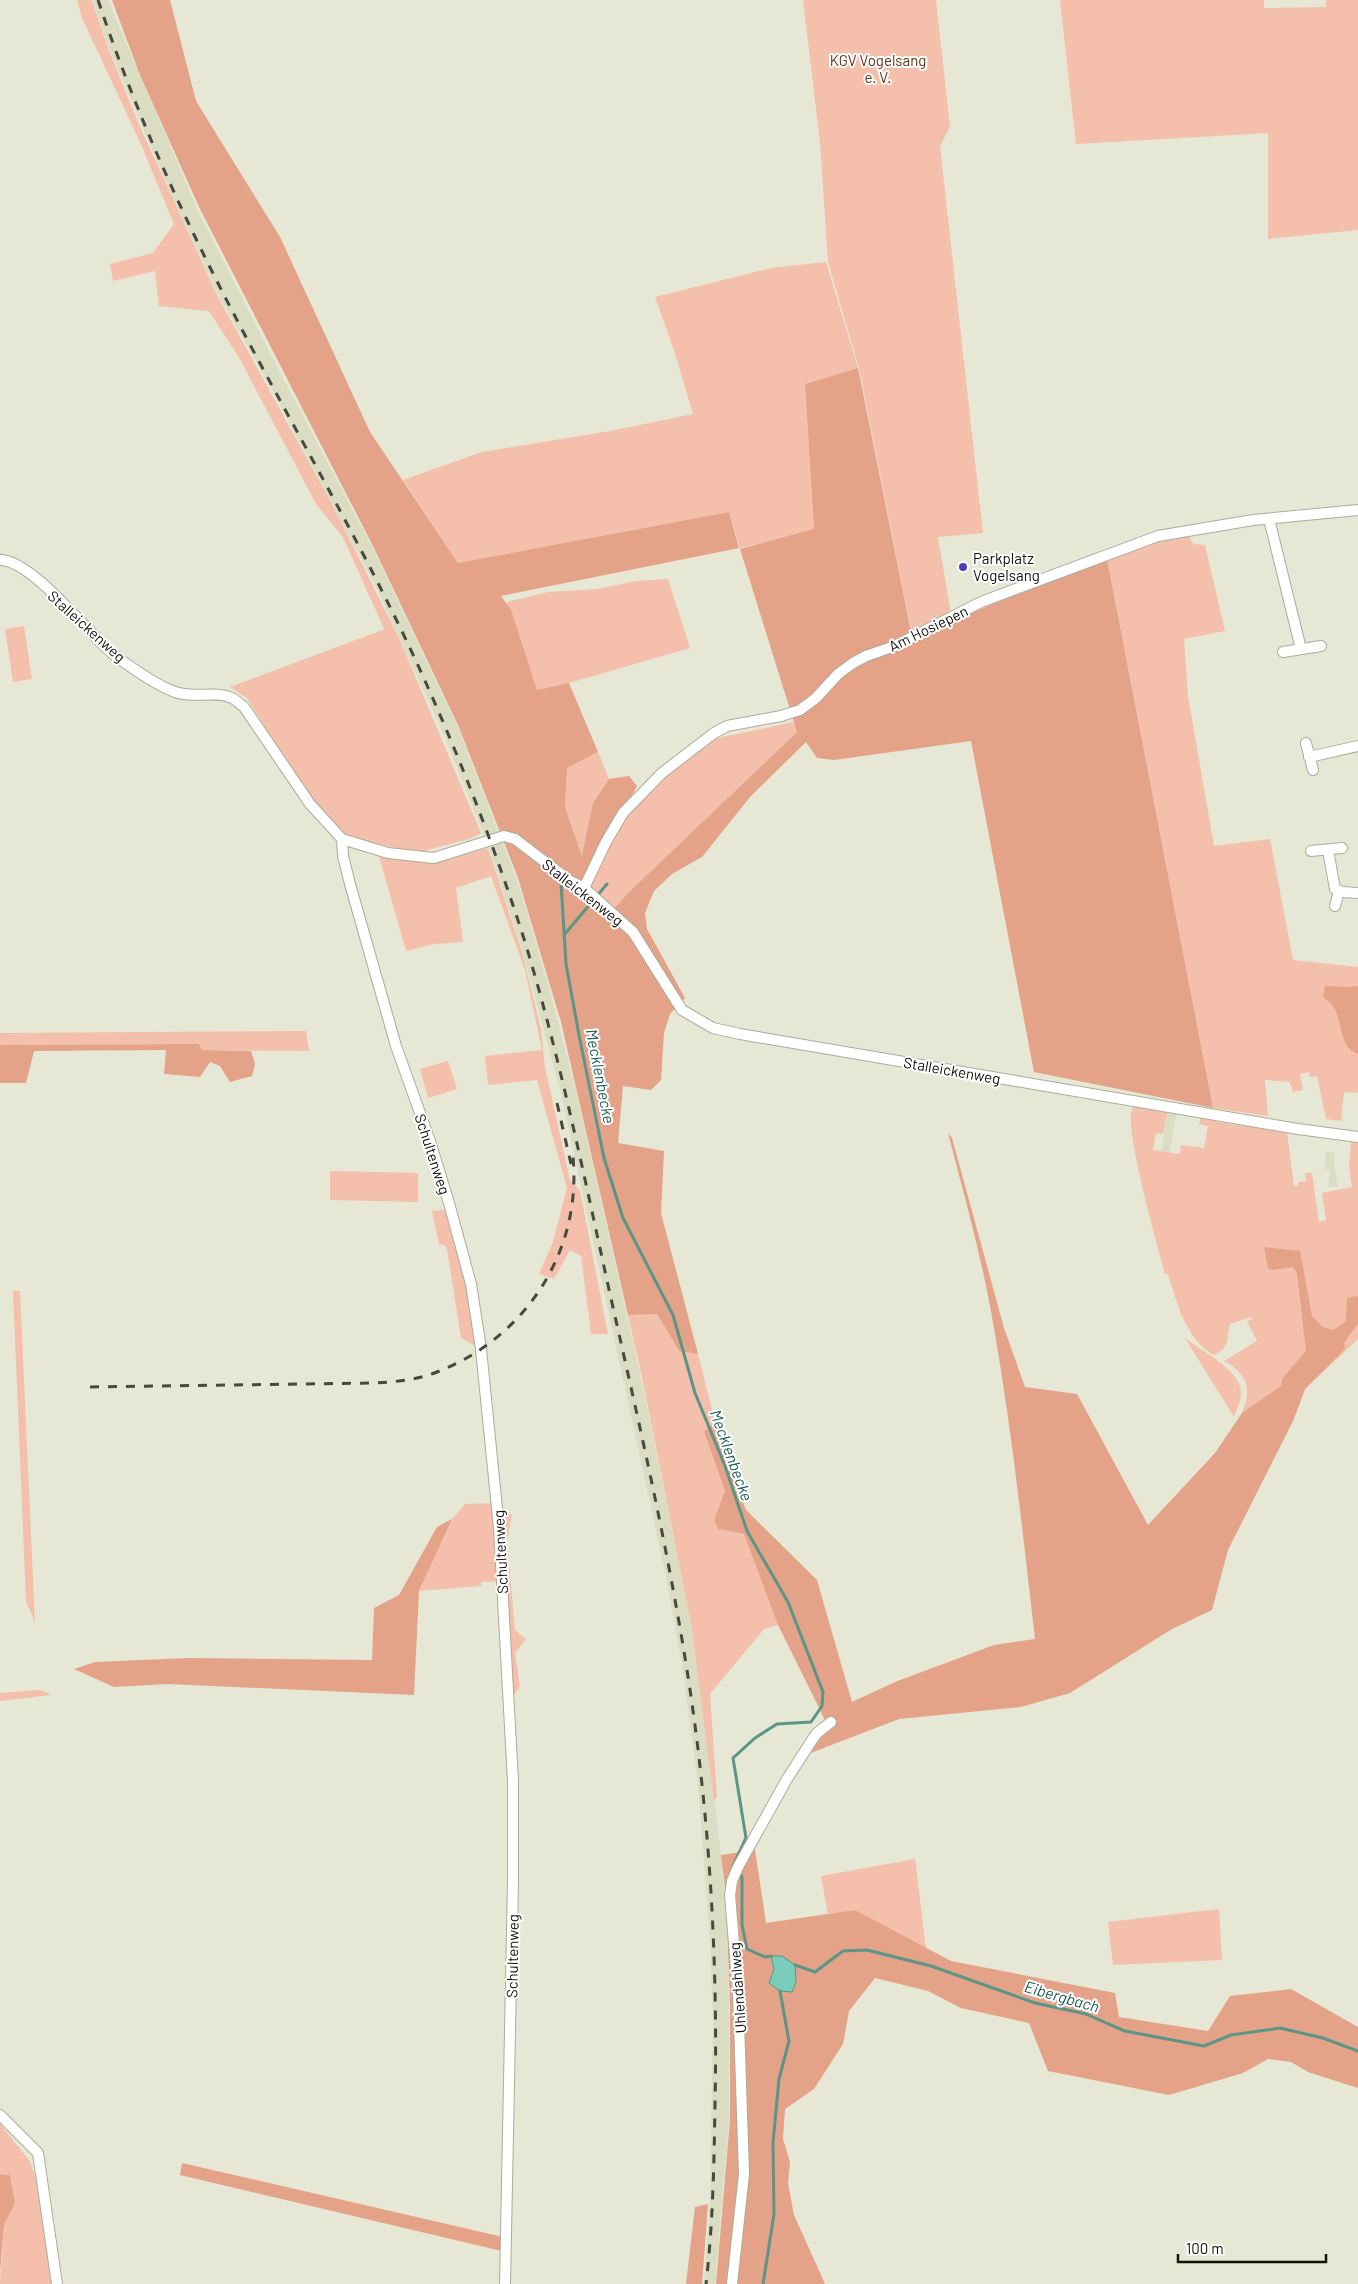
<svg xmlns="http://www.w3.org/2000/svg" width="1358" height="2284" viewBox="0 0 1358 2284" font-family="Barlow,sans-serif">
<rect width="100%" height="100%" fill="#e6e7d4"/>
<path fill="#dbddc2" d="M93,0H108L198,211L282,376L371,545L457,725L518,883L549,987L575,1087L640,1373L692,1629L707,1741L726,1893L729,2006V2120L715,2284H704L710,2204L713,2025L710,1939L698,1783L683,1671L666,1576L560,1089L521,946L488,845L444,735L378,591L269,384L219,296L170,191L108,46Z
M1168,1110L1177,1111L1169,1154L1161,1152Z
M1326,1152L1335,1153L1334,1164L1338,1187H1328L1330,1170L1325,1169Z"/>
<path fill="#f4bfab" d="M77,0H92L108,48L137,120L218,297L332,504L400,640L481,833L472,838L417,853L346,836L302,787L247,698L230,687L385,629L407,680L343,537L316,504L240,359L209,311L159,306L155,271L113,281L110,264L153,253L174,224L140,142L82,18Z
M803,0H936L950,127L940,146L983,533L938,537L951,614L911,631L859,368L828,262L820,142Z
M1060,0H1264V8L1326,7V0H1358V230L1268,239V133L1076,144Z
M826,262L858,368L805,384L814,530L740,548L729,512L458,563L403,480L482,452L610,431L693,414L674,350L655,297L771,268Z
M1188,535L1193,544L1205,545L1225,631L1184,639L1188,696L1214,846L1270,839L1293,960L1358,967V1093L1344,1092L1341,1121L1326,1119L1317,1076L1310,1077L1309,1072L1300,1074L1303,1090L1293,1092L1290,1082L1265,1080L1268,1116L1213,1108L1107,559L1151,543Z
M668,579L690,648L569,683L537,690L507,602L548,592L597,589L636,581Z
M24,626L32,679L13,682L5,629Z
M794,722L797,732L628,893L613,910L586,888L608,843L629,813L687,758L717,738Z
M598,752L609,779L593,803L583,858L565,807L567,767Z
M488,848L522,952L541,1029L545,1067L570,1180L580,1191L608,1334H591L581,1256L570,1250L554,1279L539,1274L553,1242L567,1188L537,1080L488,1085L485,1056L542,1050L525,970L491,876L456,888L463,942L434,944L406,951L379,856L427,861L463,855Z
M306,1031L309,1051L201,1050L198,1044L0,1045V1033Z
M448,1061L457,1089L428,1098L420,1069Z
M1136,1106L1168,1110L1163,1134L1156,1133L1153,1150L1180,1154L1181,1145L1204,1148L1208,1126L1199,1124L1201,1116L1215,1119L1216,1122L1287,1132L1294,1186H1298V1182L1306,1181L1305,1173H1312L1319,1222L1326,1220L1322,1193L1352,1187L1349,1167L1351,1142H1358V1339L1305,1389L1293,1421L1281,1387L1242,1413C1252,1389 1248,1374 1224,1361L1257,1341L1247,1321L1252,1319L1251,1317L1230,1324C1226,1340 1231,1346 1214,1355C1186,1340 1177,1303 1168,1274H1165C1158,1246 1124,1129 1132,1109Z
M330,1171L418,1173V1202L330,1200Z
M445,1210L467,1287L481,1349L461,1338L447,1249L446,1246L439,1244L432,1211Z
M13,1291H20L35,1623L26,1601Z
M657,1314L679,1351L698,1354L715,1422L704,1433L725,1491L714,1520L718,1529L744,1534L778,1625L764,1629L710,1694L717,1797L714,1801L692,1629L641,1372L628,1315Z
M1185,1338C1201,1351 1239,1369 1241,1391C1242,1399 1237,1409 1234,1417Z
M497,1503L512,1515L507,1541L515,1630L526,1639L515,1653L520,1686L509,1702L502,1581L481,1582V1586L419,1591L452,1519L465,1504Z
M41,1690L51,1695L0,1701V1693Z
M915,1859L926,1949L855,1910L828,1914L821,1876Z
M1219,1909L1222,1960L1113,1965L1108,1922Z
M0,2124L29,2160L45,2201L56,2284H0L4,2225L15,2203L10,2175L0,2174Z"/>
<path fill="#e4a288" d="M112,0H170L196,101L280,237L370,432L458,563L729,512L739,548L501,596L511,610L537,690L569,683L598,752L567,768L565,807L582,856L593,803L609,779L629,776L637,786L605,842L583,887L613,910L628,893L797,732L740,549L814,529L805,384L858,368L912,637L1052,580L1082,570L1107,559L1213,1108L1034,1072L971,741L834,760L817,758L806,742L750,797L702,857L672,874L654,891L645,913L647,929L685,998L670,1014L664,1033L661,1080L651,1090L623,1086L618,1143L664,1151L661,1213L698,1354L679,1351L657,1314L628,1315L561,1022L518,878L458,725L372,544L200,209L140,75Z
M1325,986L1347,987L1358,986V1054C1337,1046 1344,1020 1332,1005C1330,1002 1326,999 1323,997Z
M199,1044L202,1050L251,1051L255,1064L252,1076L230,1082L220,1066L210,1062L200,1077L164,1074L166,1050L34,1051L26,1083H0V1045Z
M948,1133L952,1138L1004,1328L1025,1387L1077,1394L1148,1525L1215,1453L1242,1413L1281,1386L1282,1379L1306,1351L1297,1273L1293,1267L1273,1270L1268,1268L1264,1247L1300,1251L1312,1316L1322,1327L1334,1330L1346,1321L1347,1298L1358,1296V1323L1344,1343L1345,1349L1305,1389L1293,1421L1228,1550L1212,1610L1172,1629L1070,1693L1021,1707L899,1719L808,1754L829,1728L778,1625L744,1534L718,1529L714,1520L725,1491L704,1432L715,1422L746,1510L817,1580L852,1702L895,1682L994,1645L1035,1639C1023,1535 1012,1431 994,1328C983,1262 965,1198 948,1133Z
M452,1519L419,1591L414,1695L168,1684L114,1687L74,1669L95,1662L189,1658L372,1660L374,1608L399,1595L437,1527Z
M755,1850L766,1923L855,1910L951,1961L1115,1993L1119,2017L1208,2031L1230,1996L1291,1989L1358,2027V2088L1308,2072L1291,2062L1268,2059L1243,2073L1169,2095L1048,2071L1029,2023L961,2008L928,1991L875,1978L849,2011L843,2044L814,2089L785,2109L783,2139L790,2162L788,2183L794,2215L825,2284H716L730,2120V2006L726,1893L721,1855Z
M182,2163L503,2237L506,2252L180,2175Z
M0,2174L10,2175L15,2203L4,2225L0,2272Z
M708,2204L702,2284H686L695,2207Z"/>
<path fill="#79cdba" stroke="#5a9585" d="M771,1956H782L795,1965L796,1982L792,1992L780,1991L769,1983L774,1969Z"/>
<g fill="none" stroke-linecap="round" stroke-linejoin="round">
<path stroke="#5a9585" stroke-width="3" d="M561,883L566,964L579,1035L604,1158L623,1218L673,1315L695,1393L725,1466L747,1531L788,1602L823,1692L822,1706L811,1722L777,1724L755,1738L733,1758L746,1838L733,1866L742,1877V1925L747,1949L765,1957L771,1956
M564,935L607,884
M795,1965L815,1972L843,1951L867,1950L931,1966L1035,2003L1086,2014L1125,2031L1204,2046L1231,2035L1280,2028L1323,2038L1358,2051
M763,2284L774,2214L773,2143L779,2079L789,2041L780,1991"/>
<defs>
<path id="minor" d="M1269,519L1301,649
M0,560C32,560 87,632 113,654C129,666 156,685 175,692C193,699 215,690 232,698C236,700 240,704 244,707L310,804L342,839L388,853L434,858L504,836L515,839L570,881L584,888L633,932L682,1010L713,1028L740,1034L1298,1129L1358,1137
M1283,652L1321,646
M1306,743L1313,770
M1309,757L1358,746
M342,839L343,856L350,884L396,1046L430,1141L449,1203L471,1284L481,1349L499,1528L513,1781V1881L505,2284
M1328,850L1335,889L1343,892L1358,893
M1311,851L1342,848
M584,888L606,842L623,813L662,773L714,733L727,726L781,716L800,710L816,698L838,674L853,663L866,656L895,646L981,602L1158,536L1253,520L1358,510
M1335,906L1339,891
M0,2115L38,2153L57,2284
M732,2284L744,2174L738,1992L730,1895L732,1881L738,1867L787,1779L816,1734L831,1722"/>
</defs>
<use href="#minor" stroke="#abac9a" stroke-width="12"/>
<use href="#minor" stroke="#fff" stroke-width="10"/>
<path stroke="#47483e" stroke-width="3" stroke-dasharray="9 9" stroke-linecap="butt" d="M98,0C126,84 160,165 199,245C271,393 359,533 426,683C464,768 497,854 525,942C560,1057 584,1176 610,1294C639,1423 669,1552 689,1683C710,1822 718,1963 715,2104C714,2164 713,2224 706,2284
M557,1103L571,1164
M90,1387L373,1383C395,1382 417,1380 437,1372C525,1338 582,1252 573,1157"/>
</g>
<circle fill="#473fb5" stroke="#fff" stroke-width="2" cx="963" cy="567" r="5"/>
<g text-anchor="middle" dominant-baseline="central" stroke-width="4" stroke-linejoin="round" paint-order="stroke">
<g font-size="15" fill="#6a2e14" stroke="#fff">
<text x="878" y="60">KGV Vogelsang<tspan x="878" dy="17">e. V.</tspan></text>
</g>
<g font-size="15" fill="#10110a" stroke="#fff" text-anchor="start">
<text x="973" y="558">Parkplatz<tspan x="973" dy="17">Vogelsang</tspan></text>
</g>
<g font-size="15" fill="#10110a" stroke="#fff">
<text transform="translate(87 626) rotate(42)">Stalleickenweg</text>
<text transform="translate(928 628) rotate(-26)">Am Hosiepen</text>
<text transform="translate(583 892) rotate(38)">Stalleickenweg</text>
<text transform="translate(952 1070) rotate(10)">Stalleickenweg</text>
<text transform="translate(433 1154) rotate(72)">Schultenweg</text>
<text transform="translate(500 1552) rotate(-93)">Schultenweg</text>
<text transform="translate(512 1956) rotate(-89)">Schultenweg</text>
<text transform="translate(737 1988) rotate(-94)">Uhlendahlweg</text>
</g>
<g font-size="16" font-style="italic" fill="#1b5f52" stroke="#fff">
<text transform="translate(601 1076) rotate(79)">Mecklenbecke</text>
<text transform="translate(732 1455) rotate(70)">Mecklenbecke</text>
<text transform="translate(1062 1996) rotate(16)">Eibergbach</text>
</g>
</g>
<path d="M1178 2254v8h148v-8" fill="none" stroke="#10110a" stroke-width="2.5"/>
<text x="1186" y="2254" font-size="15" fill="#10110a" stroke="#ffffff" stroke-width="4" paint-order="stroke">100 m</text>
</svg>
